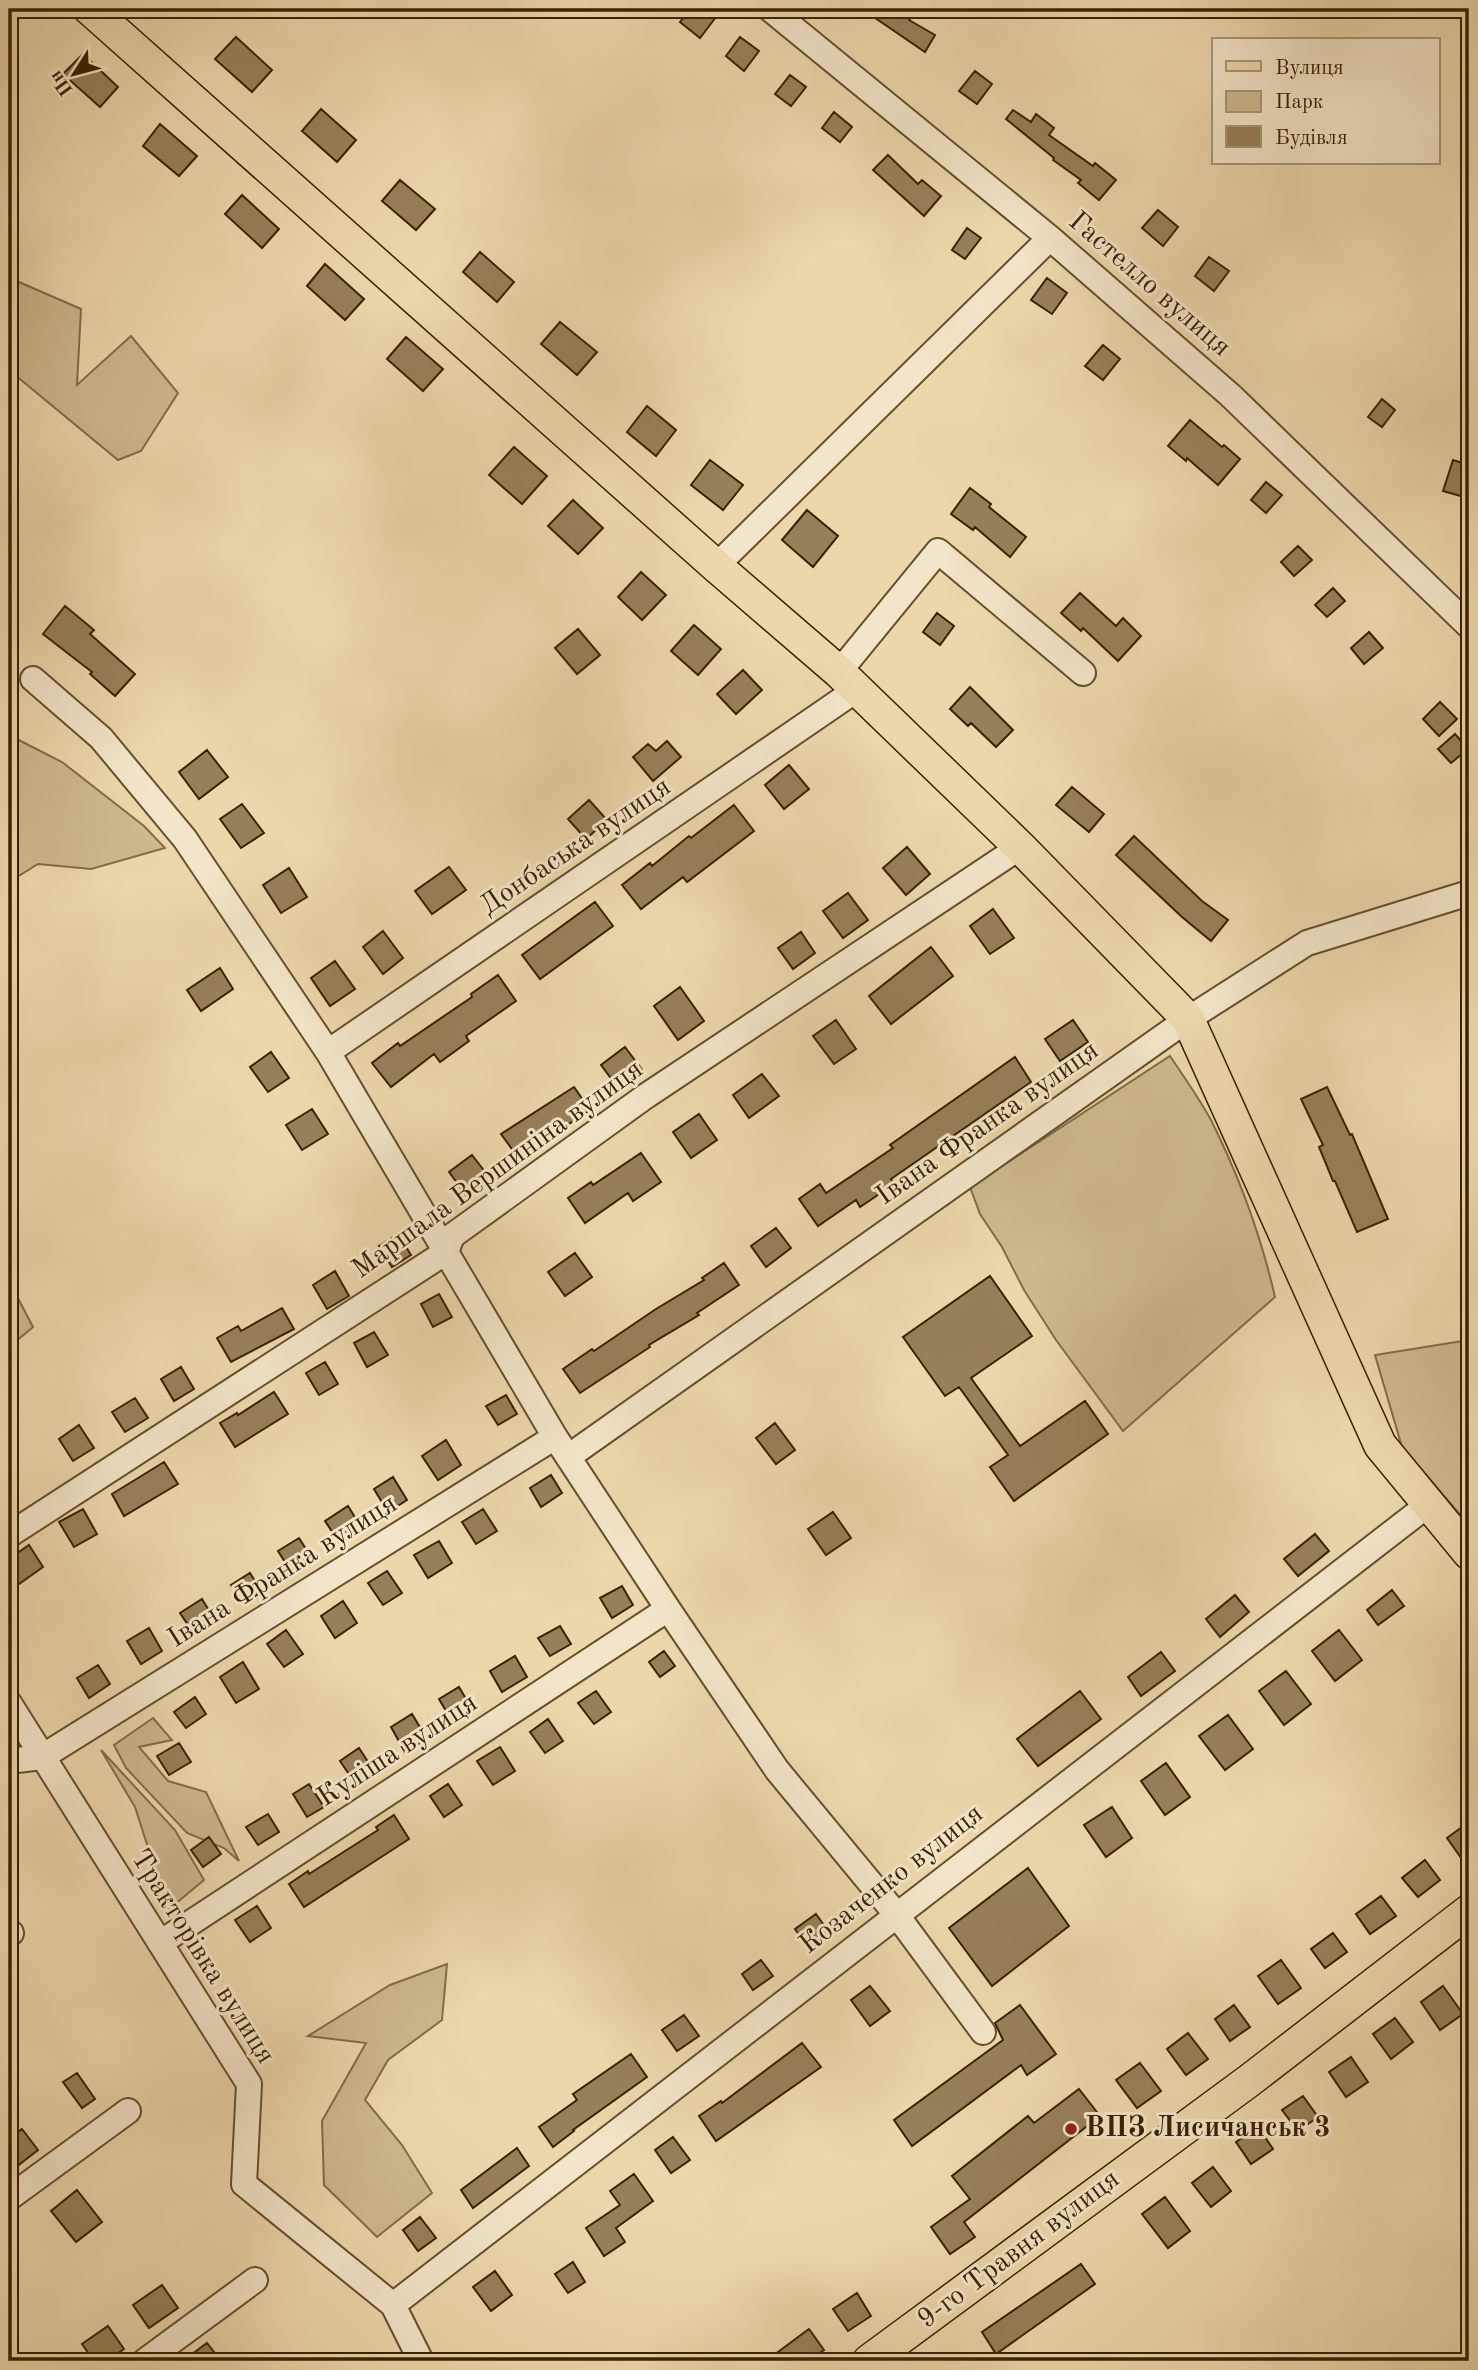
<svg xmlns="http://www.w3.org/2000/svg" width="1478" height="2370" viewBox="0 0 1478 2370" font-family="'Old Standard TT',serif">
<rect width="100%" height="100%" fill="#ecd7ac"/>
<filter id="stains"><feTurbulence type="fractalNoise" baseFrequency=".00286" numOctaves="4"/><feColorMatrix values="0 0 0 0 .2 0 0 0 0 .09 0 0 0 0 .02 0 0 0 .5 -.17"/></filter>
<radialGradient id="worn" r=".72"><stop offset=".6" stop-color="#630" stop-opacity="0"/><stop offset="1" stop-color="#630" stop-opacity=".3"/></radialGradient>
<path fill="#cdb88f" stroke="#826d48" stroke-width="2" d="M19,282L81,309L77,385L131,336L178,393L141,451L118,460L9,370V288Z
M9,735L62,762L144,826L165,848L91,869L38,864L9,882Z
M1170,1056C1184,1077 1199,1098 1211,1120C1239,1176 1261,1236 1275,1297L1123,1431L1056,1340L1024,1290L1002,1247L980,1214L970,1187Z
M9,1281L33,1327L9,1347Z
M1469,1340V1525L1402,1447L1375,1355Z
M153,1718L172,1740L139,1747L168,1781L206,1792L239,1861L224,1848L187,1833L126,1768L114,1745Z
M101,1750L175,1830L204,1880L168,1910L135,1807Z
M447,1964L442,2020L388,2060L365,2100L402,2145L432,2193L377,2237L324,2185L322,2121L366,2043L308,2036L390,1985Z"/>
<path fill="#96805a" stroke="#382201" stroke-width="2" d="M690,9H707L716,17L700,38L680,22Z
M862,9H898L911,17L909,20L935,35L925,52Z
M236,37L272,70L252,92L215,59Z
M740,37L759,51L744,71L726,56Z
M83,54L118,87L100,107L63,74Z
M975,71L992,84L977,104L959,91Z
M790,75L806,87L791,106L775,94Z
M321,109L356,140L337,162L302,131Z
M1013,110L1031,122L1036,114L1054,128L1049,135L1093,166L1095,163L1116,180L1099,200L1078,183L1081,180L1053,160L1054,158L1006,119Z
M834,112L852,127L840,142L822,128Z
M160,124L197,156L179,176L143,146Z
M888,155L918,184L922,180L941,196L924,216L873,170Z
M400,180L435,209L416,230L382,201Z
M242,195L279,229L262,248L225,214Z
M1158,210L1178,227L1163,246L1142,228Z
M967,228L981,238L965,259L952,250Z
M480,252L514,282L497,302L463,272Z
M1209,257L1229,271L1214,291L1195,276Z
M325,264L364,299L345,320L307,286Z
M1047,278L1067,293L1052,314L1031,300Z
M560,322L597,352L577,375L541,344Z
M406,337L443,369L423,391L387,359Z
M1103,345L1120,359L1103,380L1085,366Z
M1382,399L1395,410L1382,427L1368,417Z
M647,406L676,430L656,456L627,432Z
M1190,420L1222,447L1224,445L1240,459L1218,485L1187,458L1186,461L1168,446Z
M514,447L547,476L522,504L489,475Z
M710,460L743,485L723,510L691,485Z
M1453,460L1469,465V480L1464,497L1443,491Z
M1266,482L1282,495L1266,513L1251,500Z
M970,488L991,504L989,507L1026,537L1010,557L975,527L973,530L951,514Z
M573,500L603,528L578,554L548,526Z
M807,510L838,536L813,567L782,540Z
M1298,546L1312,560L1294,576L1281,562Z
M641,572L666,595L642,620L618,597Z
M1333,588L1345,601L1327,617L1315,605Z
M1080,593L1116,626L1123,618L1141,636L1118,661L1083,628L1081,631L1061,613Z
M65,606L94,630L90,634L135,674L115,696L90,674L92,672L43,634Z
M937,613L954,626L940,645L923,632Z
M694,625L721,649L698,675L671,651Z
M578,629L600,655L577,674L555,648Z
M1369,632L1383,648L1364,664L1351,648Z
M743,670L762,690L736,714L717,694Z
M970,687L1013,730L996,747L971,723L968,726L950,709Z
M1440,702L1457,719L1439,736L1423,719Z
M1455,734L1468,749L1451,763L1438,749Z
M667,741L681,757L653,781L633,757L648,744L656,751Z
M207,750L228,777L199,799L179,772Z
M789,765L809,789L784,809L765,785Z
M1072,787L1104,814L1089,832L1056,805Z
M589,800L607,820L586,839L568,819Z
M242,804L264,833L241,848L220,819Z
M734,805L754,831L687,882L683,877L641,909L622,885L650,863L652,866L689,836L691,838Z
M1134,836L1202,901L1228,920L1211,941L1182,917L1116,855Z
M907,847L930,874L906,895L883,868Z
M449,867L466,890L432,914L415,891Z
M289,868L307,897L281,913L263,885Z
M848,893L868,920L843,938L823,911Z
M595,902L613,926L540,979L522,955Z
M993,909L1014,938L990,954L970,926Z
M383,931L403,958L383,974L363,947Z
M801,932L815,953L793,969L778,948Z
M931,947L953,976L891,1024L869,996Z
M335,961L355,989L330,1006L311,978Z
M220,968L233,989L201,1011L187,990Z
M498,975L516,1001L466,1036L469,1041L440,1062L434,1054L391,1087L372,1063L398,1043L400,1046L472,997L471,994Z
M680,987L704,1021L678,1040L654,1006Z
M836,1020L856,1049L834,1064L813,1036Z
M1073,1020L1088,1042L1060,1061L1045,1039Z
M625,1047L643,1071L619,1089L601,1065Z
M271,1052L289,1078L268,1092L250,1067Z
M1015,1057L1031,1082L891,1179L894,1184L860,1207L856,1200L818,1226L799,1199L820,1184L826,1193L893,1148L890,1145Z
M762,1074L779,1096L749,1118L733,1095Z
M574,1087L590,1110L564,1127L562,1124L517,1156L501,1134Z
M1327,1087L1350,1135L1352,1134L1388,1219L1357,1232L1335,1181H1333L1319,1147L1323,1145L1301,1099Z
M312,1109L328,1134L302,1150L286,1125Z
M699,1114L717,1140L691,1158L673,1132Z
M641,1153L661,1182L633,1201L628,1193L585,1223L568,1198L591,1182L593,1185Z
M472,1155L489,1177L466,1195L449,1172Z
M776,1228L791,1248L766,1267L751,1246Z
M398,1234L411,1255L392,1267L379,1246Z
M575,1253L592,1277L565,1296L548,1272Z
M724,1263L739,1285L697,1313L699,1315L649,1345L650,1347L580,1393L563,1369L592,1349L594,1351L656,1309L704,1280L702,1278Z
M335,1271L349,1296L327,1309L313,1285Z
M990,1276L1032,1336L971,1378L1020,1446L1085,1401L1108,1434L1014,1501L990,1467L1008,1455L959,1387L945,1396L903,1337Z
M439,1294L452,1317L433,1327L421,1304Z
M282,1308L294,1329L231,1362L217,1338L238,1326L241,1331Z
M374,1332L388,1355L367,1367L354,1343Z
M325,1362L338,1384L319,1395L306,1373Z
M181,1367L194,1389L174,1401L161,1379Z
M274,1392L288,1414L235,1447L220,1423L237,1413L238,1415Z
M506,1395L517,1414L498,1425L486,1406Z
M135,1398L148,1418L125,1432L112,1412Z
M775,1423L795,1450L776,1464L756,1438Z
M79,1425L94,1448L73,1461L59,1439Z
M446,1440L461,1465L438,1480L422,1456Z
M164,1462L178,1484L124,1516L112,1494Z
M551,1475L562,1493L541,1507L530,1488Z
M393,1477L407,1500L388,1512L374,1489Z
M348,1506L361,1527L339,1542L325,1521Z
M83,1509L97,1534L74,1547L59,1522Z
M483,1509L497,1531L476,1544L462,1522Z
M833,1512L851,1538L826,1555L808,1529Z
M1315,1534L1329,1551L1298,1576L1284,1559Z
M299,1538L311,1557L290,1570L278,1551Z
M439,1541L452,1563L428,1578L414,1555Z
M29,1545L43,1567L19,1584L9,1568V1559Z
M387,1571L402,1593L383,1605L368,1583Z
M250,1573L262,1592L243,1603L231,1585Z
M622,1586L633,1605L612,1618L600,1598Z
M1392,1590L1404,1606L1378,1625L1367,1610Z
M1235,1595L1249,1612L1220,1637L1206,1619Z
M202,1599L213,1617L192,1631L180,1613Z
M343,1601L357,1623L335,1638L321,1616Z
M560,1626L571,1644L550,1656L538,1638Z
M149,1628L162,1651L141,1664L127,1641Z
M286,1630L303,1654L284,1667L267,1644Z
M1339,1630L1362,1660L1335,1681L1312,1651Z
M664,1651L675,1666L660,1677L649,1662Z
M1161,1652L1175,1671L1141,1696L1128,1677Z
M515,1656L527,1677L502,1692L490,1671Z
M243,1662L259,1689L236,1703L220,1677Z
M98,1665L110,1684L89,1698L77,1678Z
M1286,1671L1311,1704L1284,1725L1259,1691Z
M459,1687L472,1709L452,1721L439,1699Z
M596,1691L611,1712L594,1724L578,1703Z
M1080,1691L1101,1719L1038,1766L1017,1739Z
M195,1697L206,1714L186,1728L174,1712Z
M412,1714L427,1739L405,1752L391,1727Z
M1228,1715L1253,1749L1225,1770L1199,1736Z
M548,1719L563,1741L545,1753L530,1732Z
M179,1743L191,1762L169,1775L157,1756Z
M500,1747L515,1771L493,1785L477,1761Z
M359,1748L374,1771L355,1783L340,1761Z
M1166,1763L1190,1797L1165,1815L1141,1781Z
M309,1784L324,1807L307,1817L293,1794Z
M448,1784L462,1805L444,1817L430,1796Z
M1112,1807L1132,1838L1106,1857L1084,1825Z
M268,1814L279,1832L258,1845L246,1827Z
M394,1815L409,1839L304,1907L289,1884L308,1871L309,1874L378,1830L376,1827Z
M1469,1822V1869L1447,1838Z
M209,1837L221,1854L203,1867L191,1850Z
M1425,1860L1440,1880L1418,1897L1402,1878Z
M1028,1868L1069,1926L992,1986L949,1928Z
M1381,1896L1396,1916L1370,1934L1356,1914Z
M257,1906L271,1928L250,1942L235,1920Z
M816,1914L831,1935L810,1950L795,1929Z
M1333,1933L1347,1952L1325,1968L1311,1949Z
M761,1960L773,1976L753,1990L742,1974Z
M1281,1960L1301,1988L1278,2004L1258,1976Z
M870,1986L890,2011L870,2026L851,2000Z
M1443,1986L1463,2014L1440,2030L1421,2002Z
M1020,2005L1056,2054L1027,2075L1021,2065L912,2146L894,2120L1003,2040L995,2023Z
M1234,2005L1250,2027L1230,2041L1215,2019Z
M684,2015L699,2036L677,2051L662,2030Z
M1395,2018L1413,2042L1391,2059L1373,2034Z
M1188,2033L1208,2059L1186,2075L1167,2049Z
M802,2043L821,2067L716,2141L699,2116L721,2101L722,2103Z
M631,2054L647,2077L573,2130L574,2131L553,2147L539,2127L577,2100L573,2094Z
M1351,2057L1368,2082L1346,2097L1329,2072Z
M1140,2063L1161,2091L1137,2108L1116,2080Z
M77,2073L95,2099L82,2108L63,2082Z
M1079,2089L1100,2116L964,2222L975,2237L950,2254L931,2227L970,2199L952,2176L1028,2116L1034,2123Z
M1303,2096L1318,2117L1298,2131L1282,2110Z
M1258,2127L1273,2149L1251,2164L1236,2142Z
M22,2129L38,2150L16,2167L9,2158V2139Z
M673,2137L690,2160L671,2173L655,2150Z
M517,2148L529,2166L473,2208L461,2190Z
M1213,2167L1231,2191L1211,2207L1192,2183Z
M634,2174L653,2201L616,2228L625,2242L604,2256L586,2228L620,2205L610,2191Z
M77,2190L102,2222L76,2242L51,2211Z
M1165,2197L1190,2231L1168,2248L1142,2214Z
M420,2217L436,2238L418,2251L403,2230Z
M573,2262L585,2282L568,2293L555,2274Z
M1081,2264L1095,2284L996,2354L982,2332Z
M495,2271L512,2295L491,2311L473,2287Z
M162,2285L178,2308L149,2328L133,2305Z
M857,2293L871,2316L848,2331L833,2309Z
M108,2326L124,2349L107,2361H94L82,2344Z
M809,2329L824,2350L808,2361H766Z
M207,2343L221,2361H183Z"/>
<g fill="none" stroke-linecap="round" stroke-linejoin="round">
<defs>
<path id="minor" d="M770,9L1050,238L1230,395L1469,626
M716,566L1050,238
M839,672L938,551L1083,673
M33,679L101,738L185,839L328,1052L555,1437L668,1609L777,1770L896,1914L983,2032
M328,1052L856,690
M568,1457L1188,1019L1307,943L1469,893
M9,1535L446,1252L452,1236L646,1096L1020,847
M9,1703L249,2084L244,2184L393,2305L421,2361
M9,1761L42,1757L555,1437
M9,1934L11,1933
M160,1943L668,1609
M9,2198L128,2111
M393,2305L1429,1504
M145,2361L255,2280"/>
<path id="major" d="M90,9L716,566L839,672L1020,847L1188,1019L1380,1445L1469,1553
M869,2361L1250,2080L1469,1911"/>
</defs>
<use href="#minor" stroke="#654f2c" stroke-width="28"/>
<use href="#major" stroke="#382201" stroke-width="35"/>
<use href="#minor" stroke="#f3e5c9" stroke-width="24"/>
<use href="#major" stroke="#ecd7ac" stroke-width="32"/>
</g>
<circle fill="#8f2418" stroke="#f3e5c9" stroke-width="2.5" cx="1071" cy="2129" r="7"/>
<g text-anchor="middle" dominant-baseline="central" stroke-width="6" stroke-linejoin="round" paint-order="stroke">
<g font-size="28" fill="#382201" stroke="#f3e5c9">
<text transform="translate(1149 285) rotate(41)">Гастелло вулиця</text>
<text transform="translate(576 847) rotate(-34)">Донбаська вулиця</text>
<text transform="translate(988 1124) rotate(-35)">Івана Франка вулиця</text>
<text transform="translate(498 1170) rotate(-36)">Маршала Вершиніна вулиця</text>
<text transform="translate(283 1572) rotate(-32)">Івана Франка вулиця</text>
<text transform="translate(398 1751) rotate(-33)">Куліша вулиця</text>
<text transform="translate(892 1880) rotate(-38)">Козаченко вулиця</text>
<text transform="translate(202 1957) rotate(58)">Тракторівка вулиця</text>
<text transform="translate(1019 2250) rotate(-37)">9-го Травня вулиця</text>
</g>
<g font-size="28" font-weight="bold" fill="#382201" stroke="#f3e5c9" text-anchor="start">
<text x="1085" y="2129">ВПЗ Лисичанськ 3</text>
</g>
</g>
<rect width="1478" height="2370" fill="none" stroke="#ecd7ac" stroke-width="35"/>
<rect x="10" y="10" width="1457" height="2349" fill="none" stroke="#382201" stroke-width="3.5"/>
<rect x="18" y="18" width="1443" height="2335" fill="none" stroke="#382201" stroke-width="2"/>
<rect x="1212" y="38" width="228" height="126" fill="#f3e5c9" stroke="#a89779" stroke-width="2"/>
<rect x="1226" y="61" width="35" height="10" fill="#ecd7ac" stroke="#a89779" stroke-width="2"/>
<text x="1275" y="74" font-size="21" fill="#382201">Вулиця</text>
<rect x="1226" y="91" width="35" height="21" fill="#cdb88f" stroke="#a89779" stroke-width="2"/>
<text x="1275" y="108" font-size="21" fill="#382201">Парк</text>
<rect x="1226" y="126" width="35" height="21" fill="#96805a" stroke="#a89779" stroke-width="2"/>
<text x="1275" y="144" font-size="21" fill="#382201">Будівля</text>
<g transform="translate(74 74) rotate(234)" stroke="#f3e5c9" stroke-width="5" paint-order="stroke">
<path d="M0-5L12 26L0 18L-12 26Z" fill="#382201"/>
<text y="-10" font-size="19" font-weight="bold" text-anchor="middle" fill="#382201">Пн</text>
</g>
<rect width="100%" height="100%" filter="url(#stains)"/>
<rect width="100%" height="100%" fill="url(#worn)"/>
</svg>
